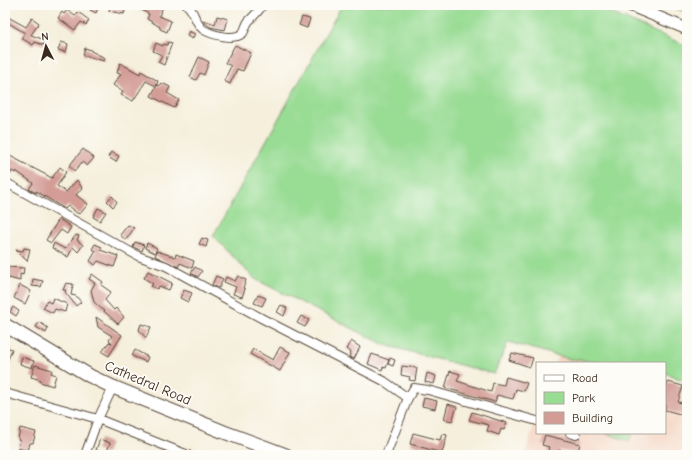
<svg xmlns="http://www.w3.org/2000/svg" width="692" height="460" viewBox="0 0 692 460" font-family="'Comic Neue',sans-serif">
<rect width="100%" height="100%" fill="#fdfcf7"/>
<filter id="ink" filterUnits="userSpaceOnUse"><feTurbulence type="fractalNoise" baseFrequency=".025" numOctaves="2"/><feDisplacementMap in="SourceGraphic" scale="8" xChannelSelector="R" yChannelSelector="G"/><feConvolveMatrix kernelMatrix="1 2 1 2 8 2 1 2 1" color-interpolation-filters="sRGB"/></filter>
<filter id="wash" filterUnits="userSpaceOnUse"><feTurbulence type="fractalNoise" baseFrequency=".012" numOctaves="4" result="noise"/><feDisplacementMap in="SourceGraphic" scale="16" xChannelSelector="R" yChannelSelector="G"/><feGaussianBlur stdDeviation="0.9" result="paint"/><feColorMatrix in="noise" values="0 0 0 0 0 0 0 0 0 0 0 0 0 0 0 0 0 1.4 0 .05"/><feComposite in="paint" operator="in"/></filter>
<g filter="url(#wash)">
<rect width="100%" height="100%" fill="#f5efdc"/>
<path fill="#f4d3c0" d="M560,351L623,363H555Z
M665,379L687,388V455H525L537,414V433H665Z"/>
<path fill="#99dc94" stroke="#6a8359" d="M342,5H593L687,46V382L665,373V363H607L570,359L508,342L494,374L385,345L255,279L213,236Z
M605,433H632L629,441Z"/>
<path fill="#eeda9e" stroke="#94825e" d="M668,5H687V13Z"/>
<g id="blocks">
<path fill="#d39d96" d="M92,5H99L96,13L90,10Z
M110,5H126L124,14L109,11Z
M132,5H164L159,16L171,21L167,32L160,29V27L147,19L149,14Z
M67,10L75,16L78,12L89,20L86,25L81,22L75,30L58,18L62,12L64,14Z
M217,16L228,19L225,30L210,27L202,20L215,24Z
M8,17L26,27L32,18L39,23L31,35L45,40L44,45L35,42L33,45L21,38L25,33L5,21Z
M302,17L310,19L307,28L299,25Z
M189,31L195,34L192,39L187,36Z
M61,42L68,44L66,52L58,50Z
M168,42L172,43L164,65L158,62L162,55L153,51L156,43L163,46L164,44L167,45Z
M235,45L251,53L243,71L237,69L230,84L224,81L231,66L225,63Z
M85,48L91,50V51L105,58L104,61L83,55Z
M199,57L209,62L204,75L200,73L196,80L190,77Z
M120,63L140,74L141,71L158,81L156,86L146,81L133,101L121,95L123,92L113,85L121,74L117,73Z
M162,83L170,87L167,93L179,100L174,108L151,96L157,85L159,86Z
M83,149L94,158L87,166L82,162L75,171L69,166Z
M111,152L119,156L116,162L108,157Z
M10,156L52,178L60,167L66,172L57,186L66,192L77,180L82,188L76,195L88,204L80,214L77,213L68,206L65,209L36,191V193L29,189L33,183L16,171L15,173L12,171L8,178L5,177L7,168L5,165Z
M112,196L117,202L113,207L107,201Z
M98,208L106,212L100,221L93,217Z
M59,219L71,227L67,234L61,230L51,243L46,240Z
M128,225L134,228L126,240L120,235Z
M76,235L79,236L77,240L83,245L78,252L73,247L68,257L52,248L54,243L65,249Z
M202,238L208,240L206,247L199,244Z
M135,242L144,245L142,251L133,247Z
M147,243L157,248L155,253L145,248Z
M95,244L102,247L100,250L118,256L114,267L98,261L95,265L90,261L96,251L92,249Z
M24,248L30,249L27,261L16,250L23,251Z
M157,251L175,257L176,254L194,261L192,268L180,263L178,267L155,256Z
M5,267L24,268L23,275L20,274V281L5,277Z
M195,267L202,271L198,277L191,273Z
M148,271L172,283L169,290L159,286L157,289L151,286L153,284L144,278Z
M92,274L103,282L101,285L111,292L105,300L114,310L116,308L124,317L118,324L94,302L91,290L95,283L89,279Z
M216,276L223,279L219,288L212,285Z
M238,276L246,280L243,288L245,289L242,297L233,294L236,287L224,282L226,277L235,281Z
M33,279L43,281L41,287L32,286Z
M66,283L73,284L71,295L76,296L81,302L76,306L65,292L66,290H63Z
M20,285L31,291L25,304L14,298Z
M184,290L192,293L188,302L180,298Z
M258,295L266,298L262,306L254,303Z
M53,298L67,304L65,312L55,309L53,313L43,308L47,301L51,303Z
M281,305L287,308L284,316L277,312Z
M13,307L19,311L16,316L10,312Z
M301,316L309,320L305,327L297,323Z
M96,317L122,335L109,356L102,352L109,342L112,343L109,340L112,336L98,327Z
M39,322L48,328L46,333L36,327Z
M141,324L151,327L146,338L139,330Z
M351,341L360,347L354,359L349,357L351,352L346,349Z
M5,347L12,349L6,365H5Z
M280,347L290,352L280,371L250,354L253,349L273,360Z
M135,350L148,357L146,362L132,356Z
M512,353L533,358L530,367L509,360Z
M372,354L389,360L386,368L383,367L382,370L368,364Z
M22,357L34,361L32,368L20,364Z
M390,358L395,360L393,366L388,364Z
M35,365L52,370L51,373L56,375L53,386L40,382L41,380L31,377Z
M402,366L417,368L415,381L409,380L410,377L401,375Z
M450,371L460,374L457,381L491,392L493,383L504,385L506,377L527,383L524,391L516,389L513,399L497,395L495,402L445,388Z
M427,373L436,376L434,384L425,382Z
M668,382L683,386L678,402L687,404L684,415L665,410V393Z
M424,398L437,401L435,409L422,406Z
M448,404L457,407L452,421L444,419Z
M472,412L507,423L504,430L501,429L499,435L487,431L489,425L469,420Z
M20,428L36,432L33,443H30L28,451L18,448L20,440L18,439Z
M413,433L440,440L442,434L447,435L442,453L410,444Z
M545,435L580,444L577,454L559,450L557,455H547L549,447L542,445Z
M100,439L110,443L106,454L96,450Z"/>
</g>
</g>
<g filter="url(#ink)">
<use href="#blocks" fill-opacity="0" stroke="#57483a" stroke-width="1"/>
<g fill="none" stroke-linecap="round" stroke-linejoin="round">
<defs>
<path id="street" d="M187,5C195,11 195,25 204,30C213,35 234,41 243,33C245,30 246,25 248,22C253,16 259,12 262,5
M5,182L138,256L166,266L263,319L384,381L408,398L386,455
M5,393L98,419L188,455
M408,398L414,388L428,390L537,421
M570,433L576,435
M85,455L98,419L113,387"/>
<path id="secondary" d="M629,5L687,29"/>
<path id="primary" d="M5,325L90,376L113,387L224,432L286,455"/>
</defs>
<use href="#street" stroke="#57483a" stroke-width="10"/>
<use href="#secondary" stroke="#57483a" stroke-width="13"/>
<use href="#primary" stroke="#57483a" stroke-width="15"/>
<use href="#street" stroke="#fff" stroke-width="8"/>
<use href="#secondary" stroke="#fff" stroke-width="11"/>
<use href="#primary" stroke="#fff" stroke-width="13"/>
</g>
</g>
<g text-anchor="middle" dominant-baseline="central" stroke-width="3.5" stroke-linejoin="round" paint-order="stroke">
<g font-size="14" fill="#3b2a1e" stroke="#fdfcf7">
<text transform="translate(148 383) rotate(23)">Cathedral Road</text>
</g>
</g>
<rect width="692" height="460" fill="none" stroke="#fdfcf7" stroke-width="20"/>
<rect x="536" y="362" width="130" height="72" fill="#fdfcf7" stroke="#afa8a0"/>
<rect x="544" y="375" width="20" height="6" fill="#ffffff" stroke="#afa8a0"/>
<text x="572" y="382" font-size="12" fill="#3b2a1e">Road</text>
<rect x="544" y="392" width="20" height="12" fill="#99dc94" stroke="#afa8a0"/>
<text x="572" y="402" font-size="12" fill="#3b2a1e">Park</text>
<rect x="544" y="412" width="20" height="12" fill="#d39d96" stroke="#afa8a0"/>
<text x="572" y="422" font-size="12" fill="#3b2a1e">Building</text>
<g transform="translate(46 46) rotate(354)" stroke="#fdfcf7" stroke-width="3" paint-order="stroke">
<path d="M0-3L7 15L0 10L-7 15Z" fill="#3b2a1e"/>
<text y="-6" font-size="11" font-weight="bold" text-anchor="middle" fill="#3b2a1e">N</text>
</g>
</svg>
